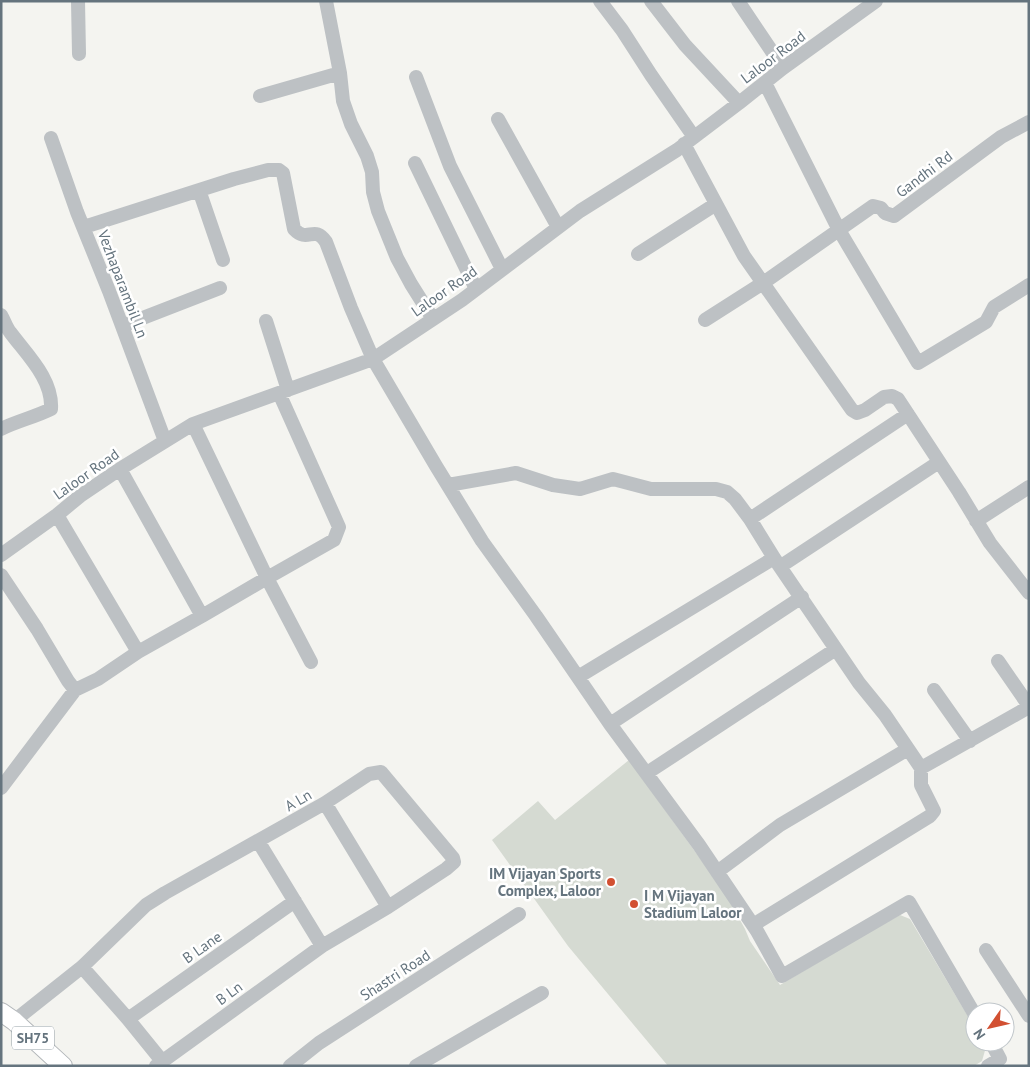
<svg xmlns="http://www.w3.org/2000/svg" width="1030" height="1067" viewBox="0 0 1030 1067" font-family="'PT Sans',sans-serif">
<rect width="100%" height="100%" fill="#f4f4f0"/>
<path fill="#d5dad2" d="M629,760L725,893L745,929L750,941L780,985L864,935L900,915L910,919L975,1028V1042H983L986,1047L982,1061L974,1066H668L568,946L492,840L538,801L555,820Z"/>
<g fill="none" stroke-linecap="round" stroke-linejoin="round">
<defs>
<path id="major" d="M1,1012L14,1021L63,1066"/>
</defs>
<use href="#major" stroke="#b1b5b8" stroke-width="20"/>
<path stroke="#bdc1c4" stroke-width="14" d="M78,1L79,54
M326,1L340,73L343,101L351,124L367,156L372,172L373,192L378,211L397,258L411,284L433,319
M600,1L622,30L651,75L694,137
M651,1L685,45L739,103
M738,1L783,68
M416,77L450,166L502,269
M765,83L839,230L918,363L986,322L994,307L1029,285
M260,96L340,73
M498,119L558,227
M51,138L77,212L109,291L165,441
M684,144L744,256L852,410L857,413L865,410L884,397L892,396L898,399L959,492L990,543L1029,593
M415,163L476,289
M199,190L223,260
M84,227L234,179L268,170H279L283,173L294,229C308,244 314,224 326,242L351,308L373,359L436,466L482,541L536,616L610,724L699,845L757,931L782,976L909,902L975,1015
M638,254L716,204
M1,315C4,320 6,327 10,332C27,355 53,379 51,409C35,417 17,421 1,429
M705,320L763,283L873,206L881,208L885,213L894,216L1001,137L1029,122
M266,321L288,390
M122,326L220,288
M193,424L267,578L334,540L339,527L279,393
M120,469L202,616L138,652
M448,485L516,473L553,485L580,489L613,479L651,489H716L727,492L735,499L750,519L774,558L859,683L885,715L921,768V785L934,811L930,816L753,925
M750,519L908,414
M976,521L1029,487
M1,555L57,515L80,496L120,469L193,424L373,359L462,300L580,211L677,150L739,103L783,68L876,1
M781,566L939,462
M1,575L37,629L68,681L75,690L98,679L138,652L57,515
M202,616L267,578L311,662
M998,661L1029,706
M578,677L774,558
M934,690L970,741
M610,724L802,597
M921,768L1029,707
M647,773L836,649
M1,788L75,690
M325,803L388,907
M258,841L322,946
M717,872L780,825L908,749
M986,950L1029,1016
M82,967L128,1019L162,1061
M128,1019L295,901
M14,1021L82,967L146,905L165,893L325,803L369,774L381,772L453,858L454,862L446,869L388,907L322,946L156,1066
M290,1066L319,1043L519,914
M416,1066L542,993
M988,1066L1000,1059L991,1042"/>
<use href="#major" stroke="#fff" stroke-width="18"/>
</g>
<g fill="#d25032" stroke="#fff" stroke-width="2">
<circle cx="611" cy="882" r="5"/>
<circle cx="634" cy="904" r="5"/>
</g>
<g text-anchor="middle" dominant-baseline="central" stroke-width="5" stroke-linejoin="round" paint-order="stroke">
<rect fill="#fff" stroke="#939ea5" stroke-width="1" x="12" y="1026.5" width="42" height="23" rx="4"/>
<g font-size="14" font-weight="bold" fill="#65747e">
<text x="33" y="1038">SH75</text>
</g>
<g font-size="15" fill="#65747e" stroke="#fff">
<text transform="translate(773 57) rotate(-37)">Laloor Road</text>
<text transform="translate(924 174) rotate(-37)">Gandhi Rd</text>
<text transform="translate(123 284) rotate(69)">Vezhaparambil Ln</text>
<text transform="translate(444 291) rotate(-35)">Laloor Road</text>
<text transform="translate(86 474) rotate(-35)">Laloor Road</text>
<text transform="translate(298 800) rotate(-30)">A Ln</text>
<text transform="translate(202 947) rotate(-35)">B Lane</text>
<text transform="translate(395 975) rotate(-33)">Shastri Road</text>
<text transform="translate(229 993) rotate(-36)">B Ln</text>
</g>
<g font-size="15" font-weight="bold" fill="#65747e" stroke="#fff" text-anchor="end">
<text x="601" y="873">IM Vijayan Sports<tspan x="601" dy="17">Complex, Laloor</tspan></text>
<text x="644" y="895" text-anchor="start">I M Vijayan<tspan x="644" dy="17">Stadium Laloor</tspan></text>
</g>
</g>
<rect width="1030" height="1067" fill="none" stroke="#65747e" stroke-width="5"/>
<g transform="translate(990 1027) rotate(236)"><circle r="24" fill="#ffffff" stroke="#c1c7cb"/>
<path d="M0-4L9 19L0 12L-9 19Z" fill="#d25032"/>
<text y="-8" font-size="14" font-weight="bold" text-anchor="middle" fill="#65747e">N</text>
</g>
</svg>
